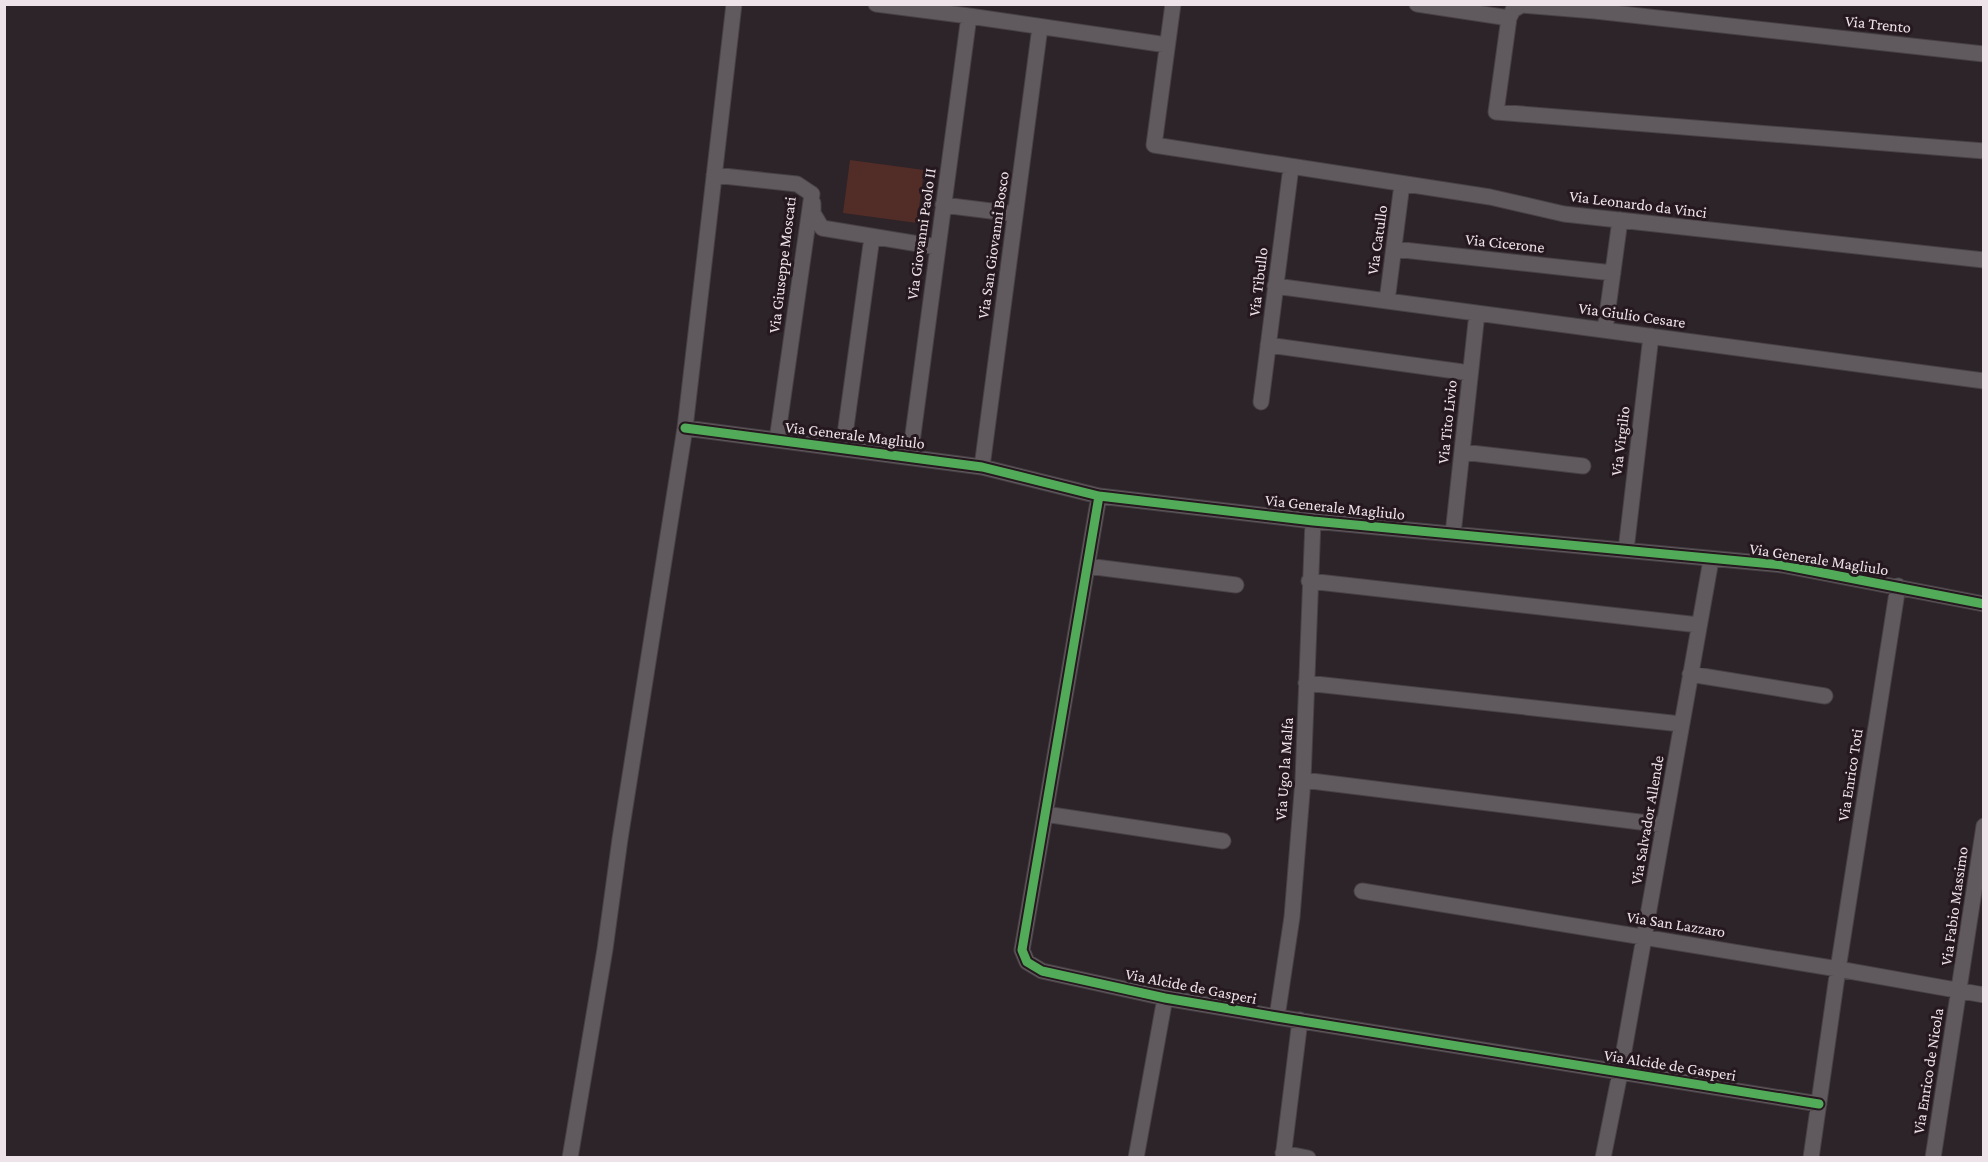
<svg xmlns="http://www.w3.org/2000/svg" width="1988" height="1162" viewBox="0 0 1988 1162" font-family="'Crimson Pro',serif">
<rect width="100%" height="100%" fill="#2c2429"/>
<path fill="#522c26" d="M850,160L924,170L917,223L843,213Z"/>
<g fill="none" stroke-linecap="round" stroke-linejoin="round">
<defs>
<path id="minor" d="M876,4L969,16L1167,45
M1173,4L1154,145L1490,197L1564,214L1984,260
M1417,4L1509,18L1513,10L1522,5L1595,11L1984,54
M1509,18L1496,112L1984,151
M714,175L797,184L812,194
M813,203V213L822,228L937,247
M943,205L1015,214
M1394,249L1613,273
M1275,286L1984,381
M1387,301L1402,184
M1605,330L1620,220
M1268,345L1470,373
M1261,402L1291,167
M685,428L982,467L1099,496L1313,521L1782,565L1984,604
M777,440L812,194
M843,449L872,237
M1462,452L1583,466
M910,457L969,16
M982,467L1040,27
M1099,496L1022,950L1027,962L1042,971L1165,998L1277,1017L1819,1104
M1453,534L1477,313
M1626,550L1651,336
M1087,566L1236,585
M1309,581L1699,625
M1690,674L1825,696
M1306,683L1681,724
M1303,780L1664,825
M1045,814L1223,841
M1362,891L1838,969L1984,995
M1277,1017L1292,917L1303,780L1313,521
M1283,1153L1308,1158
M570,1158L605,949L620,839L685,428L734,4
M1136,1158L1165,998
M1283,1158L1300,1020
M1603,1158L1620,1073L1711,560
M1811,1158L1838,969L1898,586
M1933,1158L1984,826"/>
</defs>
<use href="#minor" stroke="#484145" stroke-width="17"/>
<use href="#minor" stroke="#605a5e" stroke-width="15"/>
<defs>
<path id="cycleway" d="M685,428L982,467L1099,496L1313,521L1782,565L1984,604
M1099,496L1022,950L1027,962L1042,971L1165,998L1277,1017L1819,1104"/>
</defs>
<use href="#cycleway" stroke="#26181f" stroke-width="13"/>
<use href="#cycleway" stroke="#51ab58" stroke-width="9"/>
</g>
<g text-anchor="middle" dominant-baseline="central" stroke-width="6" stroke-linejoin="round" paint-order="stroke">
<g font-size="16" fill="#eee3e8" stroke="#26181f">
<text transform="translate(1878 24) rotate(6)">Via Trento</text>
<text transform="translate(1638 204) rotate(7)">Via Leonardo da Vinci</text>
<text transform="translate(921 234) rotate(-82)">Via Giovanni Paolo II</text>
<text transform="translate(1377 240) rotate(-82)">Via Catullo</text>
<text transform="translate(1505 243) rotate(6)">Via Cicerone</text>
<text transform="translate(993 245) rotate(-82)">Via San Giovanni Bosco</text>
<text transform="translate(782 265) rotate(-83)">Via Giuseppe Moscati</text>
<text transform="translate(1258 282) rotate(-83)">Via Tibullo</text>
<text transform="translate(1632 315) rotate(8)">Via Giulio Cesare</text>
<text transform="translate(1447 422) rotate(-84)">Via Tito Livio</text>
<text transform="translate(855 435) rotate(7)">Via Generale Magliulo</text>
<text transform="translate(1620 441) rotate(-83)">Via Virgilio</text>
<text transform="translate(1335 507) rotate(6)">Via Generale Magliulo</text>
<text transform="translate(1819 559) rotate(9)">Via Generale Magliulo</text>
<text transform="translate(1284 769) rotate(-86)">Via Ugo la Malfa</text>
<text transform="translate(1850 775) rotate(-81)">Via Enrico Toti</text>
<text transform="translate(1647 820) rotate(-80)">Via Salvador Allende</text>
<text transform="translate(1954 906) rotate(-82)">Via Fabio Massimo</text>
<text transform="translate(1676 924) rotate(9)">Via San Lazzaro</text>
<text transform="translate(1191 986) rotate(11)">Via Alcide de Gasperi</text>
<text transform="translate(1670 1065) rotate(9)">Via Alcide de Gasperi</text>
<text transform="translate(1928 1071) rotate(-81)">Via Enrico de Nicola</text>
</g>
</g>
<rect width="1988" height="1162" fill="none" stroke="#eee3e8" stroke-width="12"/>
</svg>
